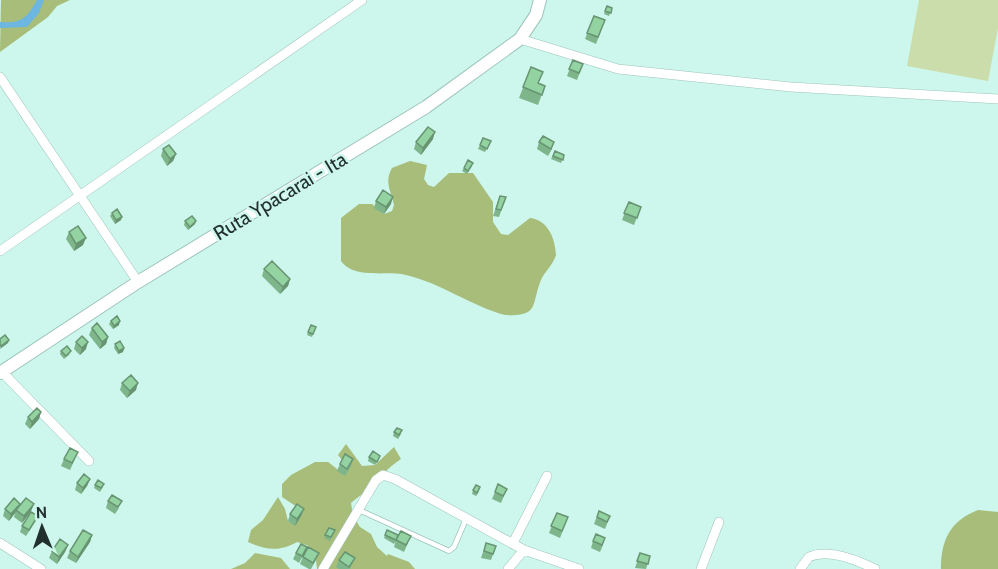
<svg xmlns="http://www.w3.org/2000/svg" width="998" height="569" viewBox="0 0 998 569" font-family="Cabin,sans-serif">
<rect width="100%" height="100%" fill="#cdf6ec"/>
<path fill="#cbddaa" d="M919,0H998V28L988,81L907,66Z"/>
<path fill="#a7bd79" d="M1,0H70L57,6L48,17L0,52Z
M410,161L427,165L424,179L428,185L434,187L449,173H473L493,202V222L501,234L508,235L530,218C548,220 555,238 556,255C553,265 545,271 541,280C531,304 540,317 505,315C471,306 441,283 406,275C386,270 355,280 341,261V218L359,204H372L384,214L392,211L394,205C391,191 384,182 392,168Z
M346,444L362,466L375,465L394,447L401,459C389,467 382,475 373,485C368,492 358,496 351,503L353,516L360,527L371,534L377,547L387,556L388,554L409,562L415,569H317L316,560L309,546L297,542C279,552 266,550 248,542L251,530L263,520L278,497L285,509L288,521L295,525L303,511L282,497V484L291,475L315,462H328L345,475L343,461L338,455Z
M978,510L998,512V569H941C941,540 950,521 978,510Z
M255,553L281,558L290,569H231L245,563Z"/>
<path fill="#6cb6e0" d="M37,0H44L39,13L27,27L0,28V22C21,24 27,18 37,0Z"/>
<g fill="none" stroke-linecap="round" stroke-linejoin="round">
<defs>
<path id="service" d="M359,510L449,551L454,547L466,519"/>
<path id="minor" d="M520,39L618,69L791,87L998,99
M0,77L138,282
M0,251L362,0
M2,372L89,461
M0,543L41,569
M513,543L547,476
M323,569L376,480L383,475L395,479L524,550L579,569
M508,569L524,550
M701,569L719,522
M800,569L809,557C829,548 857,560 875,569"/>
<path id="tertiary" d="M0,373L138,282L426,107L520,39L536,15L540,0"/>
</defs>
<use href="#service" stroke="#9dc5bb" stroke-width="6"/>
<use href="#minor" stroke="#9dc5bb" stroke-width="10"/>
<use href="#tertiary" stroke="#9dc5bb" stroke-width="14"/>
<use href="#service" stroke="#fff" stroke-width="4.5"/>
<use href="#minor" stroke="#fff" stroke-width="9"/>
<use href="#tertiary" stroke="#fff" stroke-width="12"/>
</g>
<path fill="#7eb58b" d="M607,6L612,8L609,16L604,14Z
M594,16L605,20L596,44L585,39Z
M573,60L583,64L577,80L567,76Z
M531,67L539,83L545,86L538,105L519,98Z
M433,139L421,155L414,149L416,142Z
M491,141L485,152L478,149L480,145Z
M539,142L552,149L548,156L537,149Z
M163,149L176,154L173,161L167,166L161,156Z
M555,151L564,155L561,163L551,159Z
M472,166L467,174L462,171L464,168Z
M500,196L506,197L499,217L493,216Z
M376,201L391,204L384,214L374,208Z
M629,202L641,207L634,225L622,220Z
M112,213L121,220L115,224L110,216Z
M185,221L195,224L188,230L184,225Z
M69,232L83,245L74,251L66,239Z
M264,269L290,279L288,286L280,294L262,276Z
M111,321L119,325L113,329L109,324Z
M311,325L316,327L312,337L307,335Z
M92,328L108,337L106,344L100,349L89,335Z
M76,342L86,349L80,355L74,349Z
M115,344L124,348L123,352L118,354L114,348Z
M61,351L70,354L64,359L60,354Z
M122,383L136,390L127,398L120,390Z
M41,412L39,419L30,429L25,424L28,417Z
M394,432L401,434L398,439L393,436Z
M369,457L379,459L375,465L368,461Z
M64,459H75L70,470L61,466Z
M353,459L351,466L345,476L337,471L340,464Z
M90,479L87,486L81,494L75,490L77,483Z
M95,485L103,487L100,492L94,488Z
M507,489L501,503L492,499L495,492Z
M473,490L479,491L476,496L472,494Z
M108,501L119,508L115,514L106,508Z
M20,504L19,507L34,504L31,511L22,523L14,517L15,513L9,521L3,516L5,509Z
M304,509L301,516L295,526L288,521L290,514Z
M599,511L610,516L605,529L594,524Z
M557,513L568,517L560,538L549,533Z
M38,516L35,522L26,536L20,532L22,526Z
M329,528L335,530L330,541L324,538Z
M387,530L397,539L394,544L384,538Z
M92,535L90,542L76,563L67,558L70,551Z
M396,540L408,543L404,552L394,547Z
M593,541L603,545L600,552L591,548Z
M486,543L496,546L491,560L481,558Z
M68,545L65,552L57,564L49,558L52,551Z
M296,553L304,554L299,563L293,559Z
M640,553L650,556L646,569L635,568Z
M303,557L316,560L311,569H309L300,564Z
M355,558L350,569H339L336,567L339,560Z"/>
<path fill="#679471" d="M435,132L433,139L421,155L423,148Z
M176,154L173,161L167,166L170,159Z
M393,197L391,204L384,214L386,207Z
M122,217L121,220L115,224L116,220Z
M196,221L195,224L188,230L190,227Z
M86,238L83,245L74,251L76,244Z
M290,279L288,286L280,294L283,287Z
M120,321L119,325L113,329L114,326Z
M108,337L106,344L100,349L102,342Z
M9,340L8,343L0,349L1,346Z
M88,342L86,349L80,355L82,348Z
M124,348L123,352L118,354L119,351Z
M138,383L136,390L127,398L130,391Z
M41,412L39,419L30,429L32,422Z
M90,479L87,486L81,494L83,488Z
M20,504L17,511L16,510L15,513L9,521L11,514Z
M34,504L31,511L22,523L24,516Z
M304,509L301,516L295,526L297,519Z
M92,535L90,542L76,563L78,557Z
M68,545L65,552L57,564L59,557Z"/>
<path fill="#93d3a2" stroke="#679471" stroke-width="1.5" d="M607,6L612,8L611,13L605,11Z
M594,16L605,20L598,37L587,33Z
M573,60L583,64L579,73L569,69Z
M531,67L543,72L538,83L545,86L542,95L523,87Z
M428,127L435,132L423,148L416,142Z
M543,136L554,142L551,149L539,142Z
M483,138L491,141L487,149L480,145Z
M169,145L176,154L170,159L163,149Z
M555,151L564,155L563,160L553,156Z
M468,160L473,163L468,171L464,168Z
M383,190L393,197L386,207L376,201Z
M500,196L506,197L501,210L496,209Z
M629,202L641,207L637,218L624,213Z
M117,209L122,217L116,220L112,213Z
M192,216L196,221L190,227L185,221Z
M78,226L86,238L76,244L69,232Z
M272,261L290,279L283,287L264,269Z
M117,316L120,321L114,326L111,321Z
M97,323L108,337L102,342L92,328Z
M311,325L316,327L313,334L308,332Z
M5,335L9,340L1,346L0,344V339Z
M82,336L88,342L82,348L76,342Z
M120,341L124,348L119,351L115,344Z
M67,346L71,351L66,356L61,351Z
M131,375L138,383L130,391L122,383Z
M37,408L41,412L32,422L28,417Z
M397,428L402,430L399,435L394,432Z
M70,448L78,452L72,463L64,459Z
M373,451L380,456L377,462L369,457Z
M345,454L353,459L347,469L340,464Z
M84,474L90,479L83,488L77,483Z
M98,480L104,484L101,488L95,485Z
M498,484L507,489L503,496L495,492Z
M476,485L480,487L477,493L473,490Z
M112,495L122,501L118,507L108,501Z
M14,498L20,504L11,514L5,509Z
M26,498L34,504L24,516L16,510Z
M297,504L304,509L297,519L290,514Z
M599,511L610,516L607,522L597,517Z
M31,512L38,516L29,530L22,526Z
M557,513L568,517L562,531L551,526Z
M329,528L335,530L331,537L325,535Z
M83,530L92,535L78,557L70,551Z
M387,530L398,535L396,540L385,535Z
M401,531L411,536L406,545L396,540Z
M596,534L605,538L602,545L593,541Z
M60,539L68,545L59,557L52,551Z
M486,543L496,546L493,554L484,551Z
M301,544L307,547L302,556L296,553Z
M308,547L319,553L313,563L303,557Z
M345,552L355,558L349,567L339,560Z
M640,553L650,556L648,564L637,561Z"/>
<g text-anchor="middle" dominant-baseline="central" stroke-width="5" stroke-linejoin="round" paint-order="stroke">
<g font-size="20" fill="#21302d" stroke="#cdf6ec">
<text transform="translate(280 196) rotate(-31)">Ruta Ypacarai - Ita</text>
</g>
</g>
<g transform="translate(42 527) rotate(358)" stroke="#cdf6ec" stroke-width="4.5" paint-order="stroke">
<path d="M0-4.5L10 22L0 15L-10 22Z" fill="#21302d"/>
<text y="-9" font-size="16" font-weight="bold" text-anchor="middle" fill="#21302d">N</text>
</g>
</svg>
